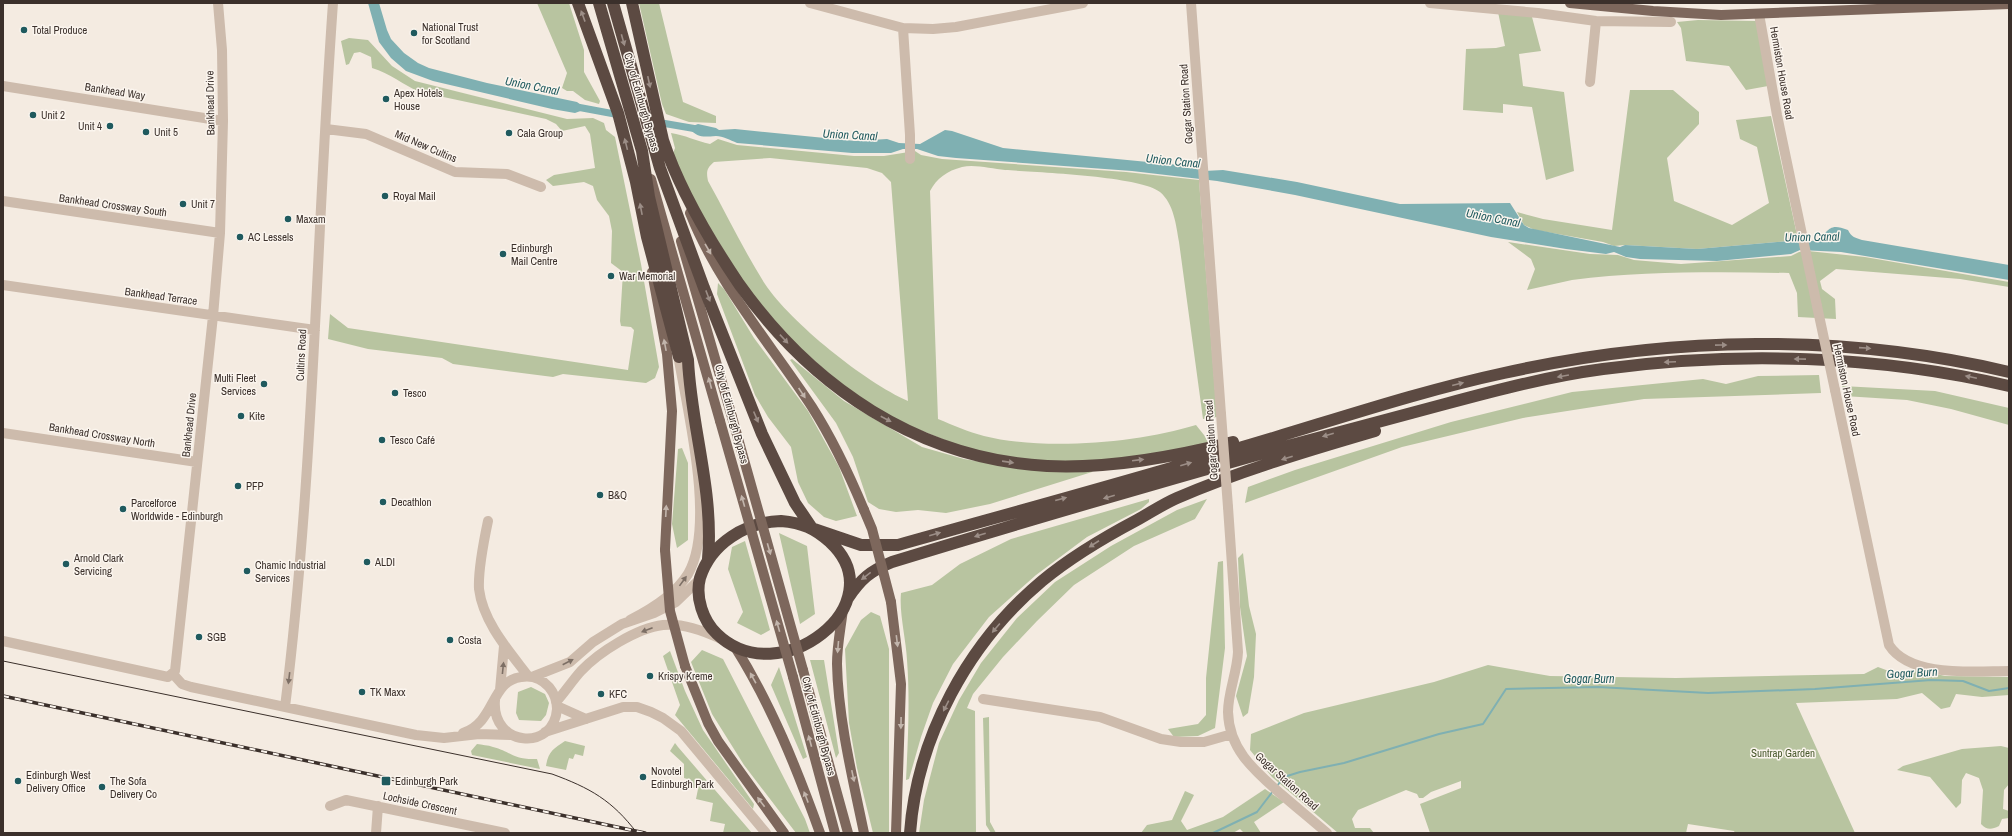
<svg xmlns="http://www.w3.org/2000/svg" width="2012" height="836" viewBox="0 0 2012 836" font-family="'Archivo Narrow',sans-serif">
<rect width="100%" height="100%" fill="#f4ebe1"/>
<path fill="#b8c4a0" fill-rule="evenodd" d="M537,3H569L584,50V72L600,101L599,104L585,100L573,91H567L562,88L567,73Z
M639,3H659L683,102L716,116V123L689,122L666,114L662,104Z
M1498,12L1532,17L1541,51L1519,54L1523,86L1564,92L1574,171L1546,180L1532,107L1503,104V113L1463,110L1466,49L1496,48L1505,46Z
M1698,20L1757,21L1768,86L1746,90L1729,66L1686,61L1681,28L1677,22Z
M349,38L368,40L392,66L415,81L567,119L593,118L604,123L606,130L615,137L641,264L659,367L655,378L646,383L563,374L553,377L453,364L442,358L368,349L328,339L330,314L348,328L628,370L634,330L631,327L621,326L620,321L623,272L611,263L612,231L609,216L597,200L593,186L584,182L553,186L546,180L554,175L595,168L590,134L585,126L562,131L556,124L546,119L420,92C403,85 390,73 372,68L371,57L360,52L354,53L349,64L346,65L341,41Z
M1630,90H1673L1699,112V124L1667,158L1674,201L1732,225L1769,203L1757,147L1740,139L1736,120L1771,116L1797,235L1796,242L1789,241L1697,249L1625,245L1614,246L1603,242L1535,230L1524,225L1517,212L1543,219L1612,230Z
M671,133C685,135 696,141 710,144L718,139L737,145L854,156H884L915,151L921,155L942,159L1126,172L1199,180L1217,417L1203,419L1179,242C1176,225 1174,204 1160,192C1141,176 1034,172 1005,170C992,169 975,164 962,167C947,171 937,178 930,191L938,419C953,425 968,432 984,436C1044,451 1137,443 1196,425L1204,435L1211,448L1096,465L995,460L870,410L763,315L670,162L675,148ZM770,158L867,168L882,173L891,182L908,401C865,382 791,323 765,284C744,251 727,215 708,181C706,171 707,168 714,162Z
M1508,242L1590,254L1618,255L1634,260L1681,264L1791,256L1799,252L1808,251L1865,257L2009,282V287L1960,279L1836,269L1820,281L1822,289L1835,299L1836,319L1798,317L1797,293L1789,273C1717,272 1644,271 1572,280C1557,283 1542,287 1527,290L1535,269L1531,259Z
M718,283L724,289L754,338L808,411L839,467L857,516L836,521L824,517L808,503L798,482L791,447L768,417L755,395L717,294Z
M792,359L844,401L922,447L964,459L1017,468L1061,472L1093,470L1092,472L990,504L946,513L918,510L896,512L879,509L868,502L853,457L836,423L790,360Z
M1819,375L1821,393L1644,399L1523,418L1402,447L1245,503L1248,487L1295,470L1451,422L1572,392L1703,379L1726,384L1758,376Z
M1842,386L1935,391L2009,408V425L1951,409L1907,400L1844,396Z
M682,448L688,463V540L677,548L672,524L678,449Z
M1149,499V502L1141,509L1087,537L1036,575L989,617L953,664L933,703L921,737L909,779L906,780C908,740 910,700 907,660C906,639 899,613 901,593L932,585L960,564L1011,539Z
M1207,499L1195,519L1134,546L1074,585L1037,621L1003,657L973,694L967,708L975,711L976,833H919L924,800L939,743L959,700L981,663L1017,618L1055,582L1111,546L1177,510Z
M779,533L807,546L815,614L800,624Z
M745,541L770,630L761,635L737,623L743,612L728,569L732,547Z
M1243,553L1249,606L1256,634L1254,677L1248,713L1243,717L1236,696L1247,656L1240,607L1238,558Z
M1223,561L1225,648L1215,728L1198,736L1174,737L1168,729L1198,724L1206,715V678L1218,562Z
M871,612L880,616L889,649V833H873L857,768L849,723L845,649L861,620Z
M702,650L723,659L805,819L810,833H796L744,765L712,714L691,662Z
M670,651L685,691L703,730L754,804L753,809L675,715L680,705L663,656Z
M810,660H824L839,753L836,758Z
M1488,665L1550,676L1676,678L1864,674L1878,667L1894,673L1915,669L1945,676L2009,677V695L1982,697L1956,694L1950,707L1941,709L1922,693L1897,699L1796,703L1855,833H1735L1734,831L1688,824L1686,833H1430L1420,804L1461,788V781L1431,792L1423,798H1419L1417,794L1406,790L1358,810L1352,819L1355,828H1370L1374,833H1338L1272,777L1250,750L1251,734L1304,713L1434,682Z
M779,667L807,757L803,759L771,685Z
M531,687L545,694L549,703L546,715L541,721L519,720L516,713L518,692Z
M989,717L990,822L996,833H991L986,825L983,718Z
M565,741L585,746L583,756L575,754L573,759L569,758L566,770L546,766C548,752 554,748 565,741Z
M675,743L678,747L752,833H723L725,824L710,821L713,803L696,799L698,789L690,787L691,780L684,778V764L670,751Z
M477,744C482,745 488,745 493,747C512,752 513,760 537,759L540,769L472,755L471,751Z
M2001,746L2009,748V784L2004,790L2003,809L2009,811V818L2002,819L1999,826C1991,830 1987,830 1981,824L1983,790L1979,778L1966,773L1962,780L1961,803L1956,808L1930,777L1897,770L1903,766L1962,749Z
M1265,789L1284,802L1254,822L1261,833H1244L1240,829L1233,833H1141L1147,825L1172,820L1185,791L1194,795L1181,821L1187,830L1223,817Z"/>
<path fill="#7fb0b2" d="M368,3H379L387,30L391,39L404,53L418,63L429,68L487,83L577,102L586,109L575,113L552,109L433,81L406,71L391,58L379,42Z
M698,124L716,128L719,130L735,129L835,139L856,141L887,139L899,143L920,144L945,130L952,131L1003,148L1179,165L1204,171L1223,170L1297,182L1400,204L1510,203L1524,225L1529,228L1620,247L1625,245L1697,249L1789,241C1797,243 1807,243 1815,240C1830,234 1826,221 1848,230C1851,237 1856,238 1862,240L2009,265V280L1841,252L1800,250L1791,254L1717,261L1640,259L1626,257L1614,252L1606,254L1566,249L1491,237L1295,195L1217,181L1132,171L956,158L938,156L917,149H903L891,153H852L737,143C730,140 723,136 716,136C702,137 699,138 688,128Z"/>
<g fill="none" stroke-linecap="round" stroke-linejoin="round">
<path stroke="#7fb0b2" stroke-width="2" d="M1277,786L1284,777L1300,772L1344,763L1439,734L1483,724L1506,689L1598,687L1708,693L1815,689L1931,680L1963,681L1989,691L2009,688
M1213,833L1257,812L1273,791"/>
<path stroke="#7fb0b2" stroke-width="7" d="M577,107L620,115
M656,122L697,129"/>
<path stroke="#cdbbac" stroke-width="10" d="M810,3L903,28L933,29L956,27L1083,3
M1191,3L1221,414
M1430,3L1538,13L1596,21L1671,22
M1759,14L1777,115L1817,306
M903,28L910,135V159
M1590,82L1596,21
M3,86L223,121
M326,129L366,134L455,172L507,174L541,187
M3,201L220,233
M3,285L315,330
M1835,390L1889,645C1910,678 1974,671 2009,671
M3,433L197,462
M1228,507L1238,652C1237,673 1228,692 1228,712C1229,750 1255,771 1281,794C1296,807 1312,820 1327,833
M488,521C484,540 478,571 479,589C483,622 509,651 528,676
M630,620C652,609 675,595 688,574C717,524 686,405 677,349
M3,641L168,677L175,671L213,316L220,233L223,121L222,50L218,3
M173,674L182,684L191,687L416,735L444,738L479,734L511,735
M532,677L570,662L593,642L622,624L654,613L676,602L700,579
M500,690L504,646
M983,699L1100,717L1161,739L1181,742H1204L1232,734
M556,702C565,692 572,681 581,671C599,652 637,628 663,625C682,623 702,630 719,638
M557,706L586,719
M285,707C314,474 316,238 333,3
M545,732L623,707H637L651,712L663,718L681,731L766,833
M463,733C496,722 490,681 521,677C532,675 542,679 549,687C554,693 557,701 557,709C554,752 491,747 495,700
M330,806L346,800L505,833
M376,833L378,806"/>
<path stroke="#7d675c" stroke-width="10" d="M1570,3L1653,11L1721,15L2009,4
M651,179L720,421
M690,213C718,284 771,344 812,407C833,440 849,474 864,510
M681,241L732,417
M652,272L667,354L672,411L665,550
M891,602L901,684L896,833
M843,609C841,627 837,645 837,664C838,718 853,780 864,833
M735,647C771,704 797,769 820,833
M685,666L708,723L718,741L784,833
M803,670L848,833
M793,677L835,833"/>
<path stroke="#5c4a42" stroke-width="12" d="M578,3L618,113L636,182L647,237L679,357
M599,3L642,151L649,197L688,360C691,427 714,491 708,559
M613,3L660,168L704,288L762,434L795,503L812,528
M632,3L663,140C679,189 710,241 739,284C812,387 918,459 1047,466C1109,469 1173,457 1233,442
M781,521C803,523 814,528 830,542C897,604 779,694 717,634C703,621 695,597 700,578C711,543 746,522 781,521Z
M814,529L861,545H898C1008,514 1119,484 1229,451C1320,425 1411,393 1504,373C1670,336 1843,333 2009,372
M848,598C861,579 870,571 892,562C1022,522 1153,484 1284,447C1338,433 1392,418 1445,404C1497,390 1550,376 1603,369C1737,351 1877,355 2009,386
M910,833C917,737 968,643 1042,581C1071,557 1103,538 1137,520C1150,513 1163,504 1177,498C1239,471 1310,450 1375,431"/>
<path stroke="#3b302b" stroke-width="1" d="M3,661L552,774C590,788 612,800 637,833"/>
<defs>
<path id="rail" d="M3,696L645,833"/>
</defs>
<use href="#rail" stroke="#3b302b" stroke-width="3.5"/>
<use href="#rail" stroke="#fbf5ee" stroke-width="2" stroke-dasharray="6" stroke-linecap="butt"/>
<path stroke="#cdbbac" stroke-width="10" d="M1817,306L1835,390
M1221,414L1228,507"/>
<path stroke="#7d675c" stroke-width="10" d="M732,417L803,670
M720,421L793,677
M864,510L872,529L891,602
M665,550L670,611L685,666"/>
</g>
<defs><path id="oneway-solid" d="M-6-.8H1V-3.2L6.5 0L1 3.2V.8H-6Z"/></defs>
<g fill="#9c8e87">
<use href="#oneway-solid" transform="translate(583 16) rotate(-110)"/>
<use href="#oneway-solid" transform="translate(623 40) rotate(74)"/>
<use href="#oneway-solid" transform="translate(649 82) rotate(78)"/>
<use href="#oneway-solid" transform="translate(626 144) rotate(-104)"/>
<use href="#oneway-solid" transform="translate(641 209) rotate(-101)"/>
<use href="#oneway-solid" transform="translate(708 296) rotate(69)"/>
<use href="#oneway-solid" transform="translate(784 339) rotate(47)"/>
<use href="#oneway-solid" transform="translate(1721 345) rotate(-1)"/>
<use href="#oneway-solid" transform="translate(1865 348) rotate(4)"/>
<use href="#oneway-solid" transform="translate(1800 359) rotate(-179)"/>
<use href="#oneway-solid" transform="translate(1670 362) rotate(177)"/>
<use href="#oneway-solid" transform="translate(1563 376) rotate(170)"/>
<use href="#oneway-solid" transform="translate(1971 377) rotate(-168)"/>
<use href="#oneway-solid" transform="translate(1458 384) rotate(-14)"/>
<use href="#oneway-solid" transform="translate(756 417) rotate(67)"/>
<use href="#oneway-solid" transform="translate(886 419) rotate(28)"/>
<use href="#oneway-solid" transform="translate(1328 435) rotate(164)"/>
<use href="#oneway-solid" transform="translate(1287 458) rotate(162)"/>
<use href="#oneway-solid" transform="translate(1138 460) rotate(-7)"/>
<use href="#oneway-solid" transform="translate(1008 462) rotate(8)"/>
<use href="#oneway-solid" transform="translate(1186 464) rotate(-16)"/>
<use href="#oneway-solid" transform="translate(1109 497) rotate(164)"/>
<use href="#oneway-solid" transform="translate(1061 499) rotate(-15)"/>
<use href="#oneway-solid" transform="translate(935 534) rotate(-16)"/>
<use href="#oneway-solid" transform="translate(980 535) rotate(163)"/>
<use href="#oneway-solid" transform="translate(1094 544) rotate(147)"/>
<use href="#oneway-solid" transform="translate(866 576) rotate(142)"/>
<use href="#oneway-solid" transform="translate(996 628) rotate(130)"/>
<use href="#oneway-solid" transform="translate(946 706) rotate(117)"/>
</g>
<g fill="#c2b5ac">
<use href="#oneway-solid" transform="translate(708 249) rotate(60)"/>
<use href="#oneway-solid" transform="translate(665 345) rotate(-101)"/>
<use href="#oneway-solid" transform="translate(710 383) rotate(-105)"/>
<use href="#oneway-solid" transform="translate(802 393) rotate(56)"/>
<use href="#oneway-solid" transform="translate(743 501) rotate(-106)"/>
<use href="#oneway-solid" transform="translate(666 511) rotate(-87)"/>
<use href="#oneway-solid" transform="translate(769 549) rotate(74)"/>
<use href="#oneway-solid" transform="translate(778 626) rotate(-106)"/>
<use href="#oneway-solid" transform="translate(897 641) rotate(83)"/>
<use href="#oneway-solid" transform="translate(838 647) rotate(95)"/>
<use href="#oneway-solid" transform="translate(753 678) rotate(-119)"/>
<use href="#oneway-solid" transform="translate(901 723) rotate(91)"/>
<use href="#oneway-solid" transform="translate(810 741) rotate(-105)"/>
<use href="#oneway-solid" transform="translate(853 776) rotate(78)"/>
<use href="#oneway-solid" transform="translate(806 797) rotate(-111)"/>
<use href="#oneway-solid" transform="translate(761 802) rotate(-127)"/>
</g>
<g fill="#7d6f65">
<use href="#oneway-solid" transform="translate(683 581) rotate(-54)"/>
<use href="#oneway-solid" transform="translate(647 630) rotate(159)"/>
<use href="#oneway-solid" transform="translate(568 662) rotate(-27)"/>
<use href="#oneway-solid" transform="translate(503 668) rotate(-84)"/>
<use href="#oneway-solid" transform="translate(289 678) rotate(97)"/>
</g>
<g fill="#1f5a5e" stroke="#fbf5ee" stroke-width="1.5">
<circle cx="24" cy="30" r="4"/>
<circle cx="414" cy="33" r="4"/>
<circle cx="386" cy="99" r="4"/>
<circle cx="33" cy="115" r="4"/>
<circle cx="110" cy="126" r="4"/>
<circle cx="146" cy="132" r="4"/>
<circle cx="509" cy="133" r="4"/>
<circle cx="385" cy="196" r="4"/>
<circle cx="183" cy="204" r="4"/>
<circle cx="288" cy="219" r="4"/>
<circle cx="240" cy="237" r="4"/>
<circle cx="503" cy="254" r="4"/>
<circle cx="611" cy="276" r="4"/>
<circle cx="264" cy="384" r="4"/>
<circle cx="395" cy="393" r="4"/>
<circle cx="241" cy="416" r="4"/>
<circle cx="382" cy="440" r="4"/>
<circle cx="238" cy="486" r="4"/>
<circle cx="600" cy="495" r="4"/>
<circle cx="383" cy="502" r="4"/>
<circle cx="123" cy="509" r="4"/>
<circle cx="367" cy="562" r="4"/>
<circle cx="66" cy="564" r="4"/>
<circle cx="247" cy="571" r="4"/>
<circle cx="199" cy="637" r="4"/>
<circle cx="450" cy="640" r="4"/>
<circle cx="650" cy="676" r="4"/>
<circle cx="362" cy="692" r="4"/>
<circle cx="601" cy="694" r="4"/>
<circle cx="643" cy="777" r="4"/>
<circle cx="18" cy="781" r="4"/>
<rect x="381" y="776" width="10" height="10" rx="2"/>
<circle cx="102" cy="787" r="4"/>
</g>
<g text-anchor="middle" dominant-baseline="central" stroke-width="3" stroke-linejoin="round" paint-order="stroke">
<g font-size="11" fill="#3b302b" stroke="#fbf5ee" text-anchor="start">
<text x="422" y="27">National Trust<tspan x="422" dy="13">for Scotland</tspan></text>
<text x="32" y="30">Total Produce</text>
<text x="394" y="93">Apex Hotels<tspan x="394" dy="13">House</tspan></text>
<text x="41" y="115">Unit 2</text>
<text x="102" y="126" text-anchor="end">Unit 4</text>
<text x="154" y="132">Unit 5</text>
<text x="517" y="133">Cala Group</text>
<text x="393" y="196">Royal Mail</text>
<text x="191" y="204">Unit 7</text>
<text x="296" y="219">Maxam</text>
<text x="248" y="237">AC Lessels</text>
<text x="511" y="248">Edinburgh<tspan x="511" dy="13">Mail Centre</tspan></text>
<text x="619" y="276">War Memorial</text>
<text x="256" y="378" text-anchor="end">Multi Fleet<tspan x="256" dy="13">Services</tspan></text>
<text x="403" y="393">Tesco</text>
<text x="249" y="416">Kite</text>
<text x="390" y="440">Tesco Café</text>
<text x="246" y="486">PFP</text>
<text x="608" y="495">B&amp;Q</text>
<text x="391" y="502">Decathlon</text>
<text x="131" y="503">Parcelforce<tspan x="131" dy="13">Worldwide - Edinburgh</tspan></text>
<text x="74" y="558">Arnold Clark<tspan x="74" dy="13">Servicing</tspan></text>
<text x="375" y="562">ALDI</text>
<text x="255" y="565">Chamic Industrial<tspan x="255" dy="13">Services</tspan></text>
<text x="207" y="637">SGB</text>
<text x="458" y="640">Costa</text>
<text x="658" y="676">Krispy Kreme</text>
<text x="370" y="692">TK Maxx</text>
<text x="609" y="694">KFC</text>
<text x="651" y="771">Novotel<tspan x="651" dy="13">Edinburgh Park</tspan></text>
<text x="26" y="775">Edinburgh West<tspan x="26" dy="13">Delivery Office</tspan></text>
<text x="110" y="781">The Sofa<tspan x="110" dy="13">Delivery Co</tspan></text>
<text x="395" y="781">Edinburgh Park</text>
</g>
<g font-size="11" fill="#3b302b" stroke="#fbf5ee">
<text transform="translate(1782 73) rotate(80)">Hermiston House Road</text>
<text transform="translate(115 91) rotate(9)">Bankhead Way</text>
<text transform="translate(642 102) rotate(74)">City of Edinburgh Bypass</text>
<text transform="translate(210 103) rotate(-91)">Bankhead Drive</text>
<text transform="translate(1186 104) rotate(-94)">Gogar Station Road</text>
<text transform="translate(426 146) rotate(23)">Mid New Cultins</text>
<text transform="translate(113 205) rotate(8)">Bankhead Crossway South</text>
<text transform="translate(161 296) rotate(8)">Bankhead Terrace</text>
<text transform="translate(301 355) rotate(-87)">Cultins Road</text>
<text transform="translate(1847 390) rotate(78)">Hermiston House Road</text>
<text transform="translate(732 414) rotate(75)">City of Edinburgh Bypass</text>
<text transform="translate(189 425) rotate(-84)">Bankhead Drive</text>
<text transform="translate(102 435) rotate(9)">Bankhead Crossway North</text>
<text transform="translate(1211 440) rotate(-94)">Gogar Station Road</text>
<text transform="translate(819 726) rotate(75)">City of Edinburgh Bypass</text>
<text transform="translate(1287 781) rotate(42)">Gogar Station Road</text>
<text transform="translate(420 803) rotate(12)">Lochside Crescent</text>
</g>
<g font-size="11" fill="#4a5a2e" stroke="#fbf5ee">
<text x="1783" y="753">Suntrap Garden</text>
</g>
<g font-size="12" font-style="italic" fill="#1f5a5e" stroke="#fbf5ee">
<text transform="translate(532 86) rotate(11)">Union Canal</text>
<text transform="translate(850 135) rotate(3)">Union Canal</text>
<text transform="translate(1173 161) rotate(6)">Union Canal</text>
<text transform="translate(1493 218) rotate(11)">Union Canal</text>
<text transform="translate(1812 237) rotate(-1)">Union Canal</text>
<text transform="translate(1912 673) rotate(-3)">Gogar Burn</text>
<text x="1589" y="679">Gogar Burn</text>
</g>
</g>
<rect width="2012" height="836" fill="none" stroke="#3b302b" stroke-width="8"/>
</svg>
